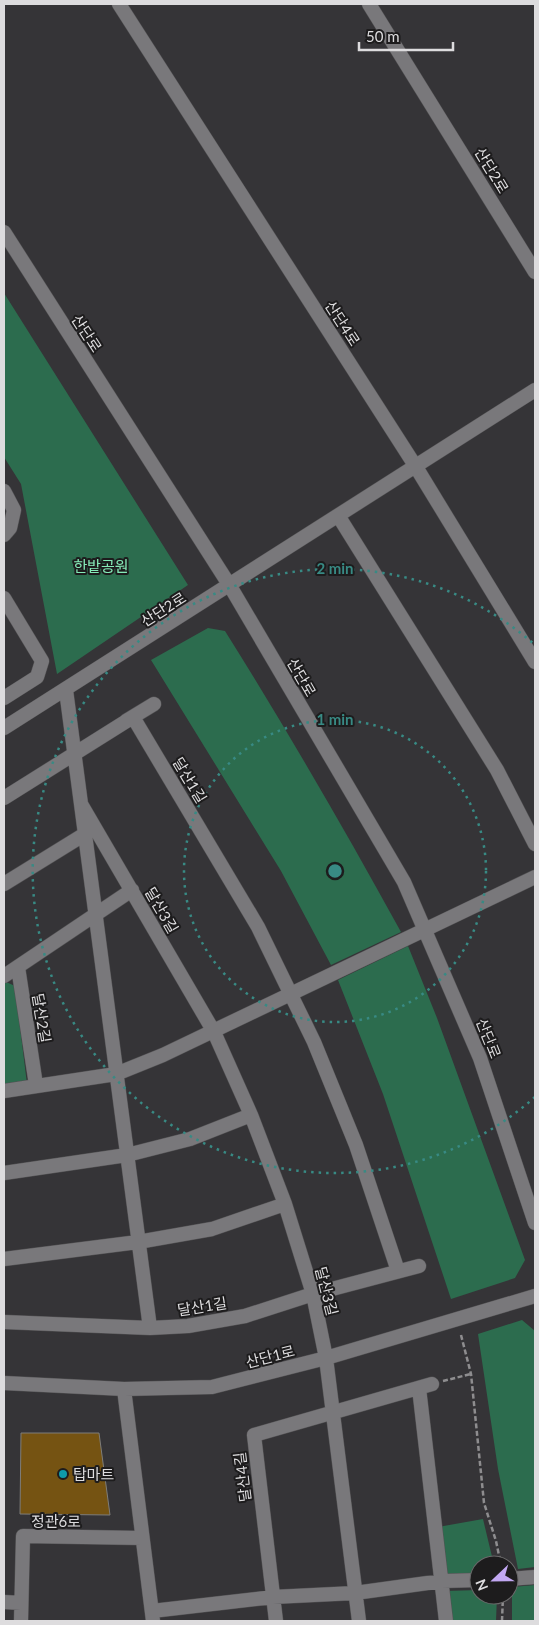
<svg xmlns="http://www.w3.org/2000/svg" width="539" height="1625" viewBox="0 0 539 1625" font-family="Lato,'Noto Sans KR',sans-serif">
<rect width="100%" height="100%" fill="#353437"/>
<path fill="#2c6c4e" d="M4,293L188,585L57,674L21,484L4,457Z
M208,628L225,631C287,730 345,830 401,932L331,965L281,871L151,660Z
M408,946L437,1018L525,1260L515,1278L451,1299L383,1094L338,980Z
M4,981L15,986L27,1084L4,1087Z
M522,1320L535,1331V1567L518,1569L498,1469L478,1334Z
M483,1519L494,1565H479V1574L442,1576L438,1527Z
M535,1585V1621H512V1587Z
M479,1590V1595H497L496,1621H449L445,1591Z"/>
<path fill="#755312" stroke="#7e7d7a" d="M21,1433H99L110,1515L20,1514Z"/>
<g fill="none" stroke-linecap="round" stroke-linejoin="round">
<defs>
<path id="minor" d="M119,4L416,467L535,662
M369,4L535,272
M4,232L230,586L404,882L480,1058L535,1223
M4,491L14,510L10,528L4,535
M339,517L497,770L535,844
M4,598L42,661L37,677L4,698
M66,690L150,1328
M126,721L154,704
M4,728L535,390
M4,798L133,717L258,927L314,1042L356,1145L398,1271
M81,804L214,1032L251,1115L285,1204L313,1294L326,1358L359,1621
M4,884L85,834
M18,967L36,1085
M4,976L132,890
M4,1091L116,1074L163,1055L535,877
M4,1173L127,1155L190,1139L251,1115
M4,1259L138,1242L212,1229L285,1204
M4,1322L150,1328L188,1326L245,1316L313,1294L419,1266
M4,1383L124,1389L212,1387L326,1358L535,1296
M419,1388L446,1621
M124,1389L153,1621
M509,1579L535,1577
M4,1602L21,1603
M152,1611L273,1597L355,1593L442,1581L479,1580
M21,1621L23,1536L142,1538
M276,1621L254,1435L432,1384"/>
</defs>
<use href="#minor" stroke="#535254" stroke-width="15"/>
<path stroke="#8e8d8f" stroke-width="2.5" stroke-dasharray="5 2.5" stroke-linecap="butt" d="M461,1335L471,1374L484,1503L496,1541L501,1565
M443,1381L471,1374
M502,1621L503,1595"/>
<use href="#minor" stroke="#79787b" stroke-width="14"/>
</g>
<g fill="none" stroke="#388a84" stroke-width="2.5" stroke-dasharray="2.5 5">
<circle cx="335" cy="871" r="151"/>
<path d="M535 1097A302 302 0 1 1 535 645"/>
</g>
<circle fill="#0f9aa8" stroke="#1d1c1d" stroke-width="2" cx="63" cy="1474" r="5"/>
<g text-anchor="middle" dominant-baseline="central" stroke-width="4" stroke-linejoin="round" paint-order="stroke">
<g font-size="15" fill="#dddcde" stroke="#1d1c1d">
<text transform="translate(492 170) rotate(59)">산단2로</text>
<text transform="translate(343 323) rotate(57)">산단4로</text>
<text transform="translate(87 333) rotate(57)">산단로</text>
<text transform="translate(163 609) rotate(-32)">산단2로</text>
<text transform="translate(302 677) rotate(60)">산단로</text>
<text transform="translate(190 780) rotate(59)">달산1길</text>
<text transform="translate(162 910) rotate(60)">달산3길</text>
<text transform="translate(42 1018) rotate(81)">달산2길</text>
<text transform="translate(489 1038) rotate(68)">산단로</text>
<text transform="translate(327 1291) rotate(76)">달산3길</text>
<text transform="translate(202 1306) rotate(-9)">달산1길</text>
<text transform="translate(270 1356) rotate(-14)">산단1로</text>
<text transform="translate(242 1477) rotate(-97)">달산4길</text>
<text x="56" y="1521">정관6로</text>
</g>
<g font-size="15" fill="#86ebb8" stroke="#1d1c1d">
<text x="101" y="566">한밭공원</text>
</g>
<g font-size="15" fill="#dddcde" stroke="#1d1c1d" text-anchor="start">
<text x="73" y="1474">탑마트</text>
</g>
</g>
<circle cx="335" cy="871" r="8" fill="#388a84" stroke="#1d1c1d" stroke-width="2.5"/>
<g font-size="15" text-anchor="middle" font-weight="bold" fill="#388a84" stroke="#1d1c1d" stroke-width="4" stroke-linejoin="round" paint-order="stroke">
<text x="335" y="574">2 min</text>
<text x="335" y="725">1 min</text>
</g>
<rect width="539" height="1625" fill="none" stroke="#dddcde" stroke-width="10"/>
<g transform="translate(494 1580) rotate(248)"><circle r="24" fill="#1d1c1d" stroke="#6a696a"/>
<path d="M0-4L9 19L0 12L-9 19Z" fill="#c2a8f2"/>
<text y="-8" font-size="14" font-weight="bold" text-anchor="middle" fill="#dddcde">N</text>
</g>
<path d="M359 42v8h94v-8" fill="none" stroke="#dddcde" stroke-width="2.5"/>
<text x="366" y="42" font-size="15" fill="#dddcde" stroke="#1d1c1d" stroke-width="4" paint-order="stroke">50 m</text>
</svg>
